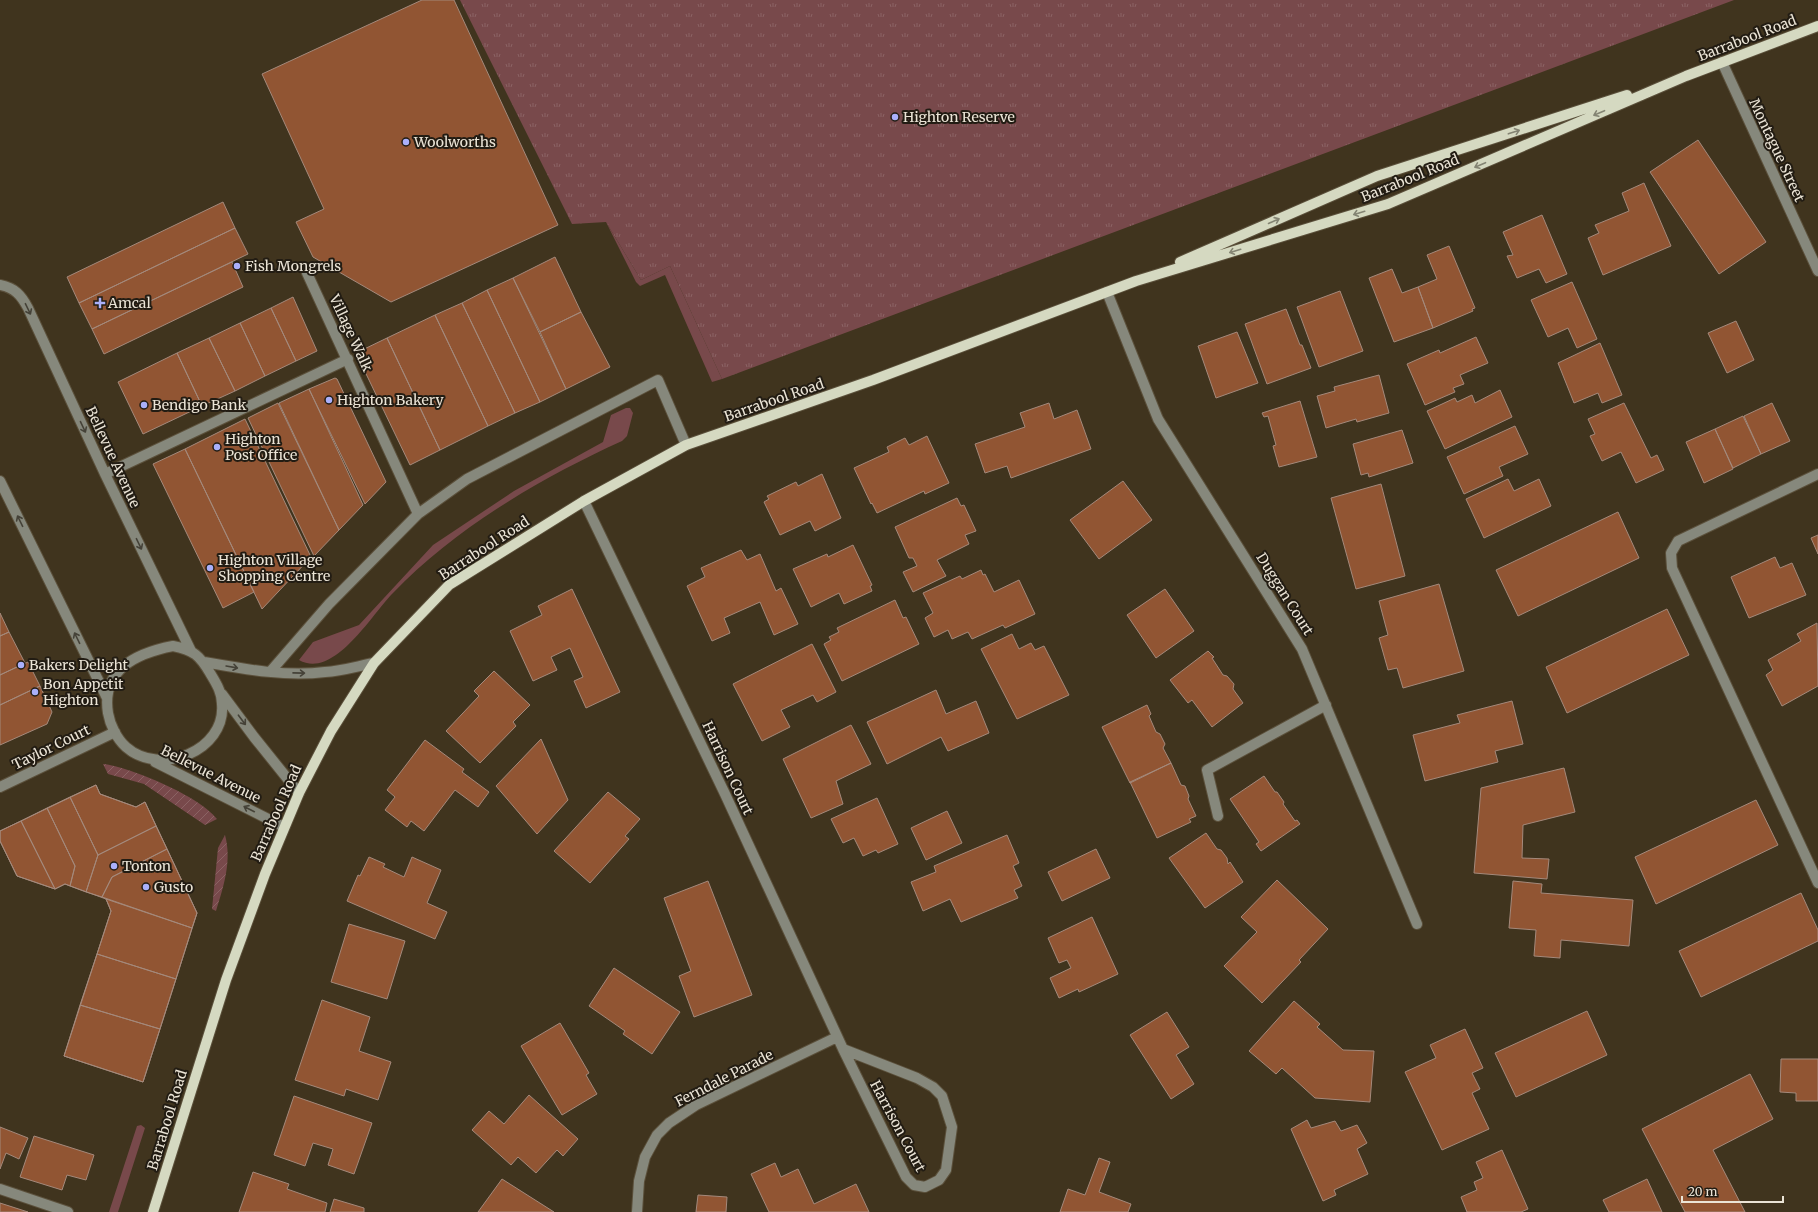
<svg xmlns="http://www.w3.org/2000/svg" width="1818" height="1212" viewBox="0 0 1818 1212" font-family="Merriweather,serif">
<defs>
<pattern id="park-tufts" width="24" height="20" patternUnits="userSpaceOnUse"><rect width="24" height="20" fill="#78494b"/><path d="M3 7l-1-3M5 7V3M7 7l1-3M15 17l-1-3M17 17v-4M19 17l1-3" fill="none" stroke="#8b6364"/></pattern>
<pattern id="garden-furrows" width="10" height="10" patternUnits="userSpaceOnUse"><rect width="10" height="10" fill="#78494b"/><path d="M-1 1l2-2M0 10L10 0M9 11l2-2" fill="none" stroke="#8b6364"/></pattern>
</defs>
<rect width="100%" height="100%" fill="#40341e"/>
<path fill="#78494b" d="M606,222L641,280L670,266L722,379L712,382L665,275L640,286L636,282Z
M626,408H630L633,413L627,436L622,441C541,478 455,528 393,593C372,614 334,680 299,660L313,642L359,625L433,545L514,491L603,442L611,415Z
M141,1125L145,1128L118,1212H109L137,1126Z"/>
<path fill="url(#park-tufts)" d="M460,0H1734L722,379L670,266L641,280L606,222L572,224Z"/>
<path fill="url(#garden-furrows)" d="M103,764C131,767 201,797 217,819L205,825L144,784L108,774Z
M225,835C232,860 224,886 216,911L212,909L218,848Z"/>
<path fill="#915533" stroke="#a4897b" d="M422,0H454L558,225L391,302L313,257L296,222L324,209L262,74Z
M1698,140L1766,242L1719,274L1650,172Z
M1644,183L1671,246L1603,275L1588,238L1599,233L1595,225L1629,211L1622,193Z
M223,202L235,228L79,303L67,277Z
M1542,215L1567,274L1546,283L1539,269L1517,278L1507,256L1513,255L1503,232Z
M235,228L248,254L92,329L79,303Z
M1449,246L1475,308L1472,309L1473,311L1433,328L1418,287L1437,279L1427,255Z
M555,257L581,312L540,332L513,278Z
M232,262L243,287L104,354L92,329Z
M1392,269L1402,293L1418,287L1433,328L1394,342L1369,278Z
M513,278L566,389L540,402L487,290Z
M1572,282L1597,339L1577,348L1568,328L1548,337L1531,300Z
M487,290L540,402L515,413L462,303Z
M1340,291L1363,351L1319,367L1297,307Z
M293,297L317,351L296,361L271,308Z
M462,303L515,413L488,426L435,315Z
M271,308L296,361L265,376L240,323Z
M1286,309L1300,345H1302L1311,368L1267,384L1245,324Z
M581,312L610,367L566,389L540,332Z
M435,315L488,426L440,450L387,338Z
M1736,321L1754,360L1727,373L1708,333Z
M240,323L265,376L235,391L209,338Z
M1237,332L1258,383L1216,398L1198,346Z
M1476,337L1488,363L1460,375L1464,384L1453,388L1455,392L1425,405L1407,364L1439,350L1440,353Z
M209,338L235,391L202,406L177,353Z
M387,338L440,450L410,465L356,353Z
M1600,343L1622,395L1602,403L1598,393L1574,403L1558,363Z
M177,353L202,406L143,434L118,382Z
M1379,375L1389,413L1357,422L1356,419L1326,428L1317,396L1335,391L1334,387Z
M335,378L337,379L386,482L365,504L309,389Z
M309,389L363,505L339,530L279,403Z
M1500,390L1512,417L1445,449L1427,411L1455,398L1457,402L1472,395L1475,403Z
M1300,401L1317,457L1279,467L1273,446L1276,445L1268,416L1264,417L1262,413Z
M278,403L339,530L314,556L248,418Z
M1049,403L1054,419L1077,410L1091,449L1011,478L1007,466L985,473L975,444L1025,427L1020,413Z
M1624,403L1651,458L1657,455L1664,470L1636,483L1621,452L1602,461L1590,436L1595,434L1588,419Z
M1772,403L1790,441L1761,454L1744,416Z
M1743,416L1761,454L1733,468L1715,429Z
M245,419L311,557L262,609L185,449Z
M1515,426L1528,454L1499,467L1503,476L1464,494L1447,457Z
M1715,429L1733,469L1704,483L1686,442Z
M1402,430L1413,463L1369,477L1368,473L1361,475L1353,444Z
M927,436L949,483L925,494L924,491L877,513L872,503L871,504L854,468L889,452L887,447L905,438L909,445Z
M185,449L254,592L223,608L153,464Z
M822,474L841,518L815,531L810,521L780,535L764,502L769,499L767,496L796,482L798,486Z
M1508,479L1514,491L1539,479L1551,506L1484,538L1466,499Z
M1123,481L1152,520L1099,559L1070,520Z
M1381,484L1405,576L1356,589L1331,498Z
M957,498L961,506L964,505L976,531L965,535L969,544L937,560L946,576L913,592L903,572L917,566L913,558H909L895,527Z
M1618,512L1639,558L1518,616L1496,570Z
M1818,535V554L1811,538Z
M853,545L872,585L870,586L872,591L844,604L839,593L811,607L793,569L827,554L828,557Z
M741,550L747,560L760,554L776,591L781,588L798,624L774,635L760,602L724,618L730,633L712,641L687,586L705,577L701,568Z
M1775,557L1780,568L1792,563L1806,595L1749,618L1731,577Z
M981,570L983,575L985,574L994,592L1019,580L1035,614L1005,628L1003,625L972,639L968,632L952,639L948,630L934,637L925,618L933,613L923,593L960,576L962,579Z
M1439,584L1464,671L1403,688L1397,668L1388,670L1379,638L1388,635L1379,601Z
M572,589L620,692L586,708L574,681L583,677L570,648L551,657L557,670L533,681L510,631L542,615L538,606Z
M1165,589L1194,631L1156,658L1127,615Z
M895,600L903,618L906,617L919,644L842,681L824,644L831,640L829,637L839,632L837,628Z
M1667,609L1689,655L1567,713L1546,667Z
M0,613L9,632L0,636Z
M1817,623L1818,686L1782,706L1766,675L1773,670L1768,660L1801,641L1797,634Z
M9,632L25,663L0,675V636Z
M1012,634L1019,649L1031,643L1035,650L1044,646L1069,695L1017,719L981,649Z
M812,644L836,692L817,702L813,695L781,710L790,727L762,741L733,684Z
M1208,651L1214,657L1212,658L1223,675L1227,676L1234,684L1233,689L1243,703L1212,727L1192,700L1188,703L1170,680Z
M28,662L40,686L0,705V675Z
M494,671L530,705L513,722L516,726L480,763L446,731L479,696L474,691Z
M40,686L52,712L47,724L0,745V705Z
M936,690L946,714L976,701L989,733L948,751L941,737L887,764L867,722Z
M1512,701L1523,744L1495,751L1498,762L1425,781L1413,735L1460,723L1457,715Z
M1147,705L1151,714L1149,716L1156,732L1160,734L1165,744L1163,748L1171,763L1130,783L1102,727Z
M851,725L871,764L836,781L843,804L811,818L783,759Z
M541,739L568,800L537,834L496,786Z
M425,740L464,769L462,772L489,792L478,807L455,790L424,831L411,821L407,827L385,810L395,797L387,790Z
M1171,763L1181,785L1185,786L1189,796L1188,799L1196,816L1189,819L1191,822L1157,838L1130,782Z
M1564,768L1575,812L1523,825L1522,858L1549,859L1547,879L1474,873L1481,788Z
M1264,776L1275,792H1277L1284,802L1283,804L1295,821L1297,820L1300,824L1261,851L1256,844L1259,842L1230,799Z
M96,785L100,794L136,807L145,802L197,913L143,1082L64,1056L111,911L106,899L65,884L55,889L17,876L0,841V831Z
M96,785L100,794L136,807L145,802L156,826L98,855L70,797Z
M608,792L640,819L625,836L629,839L590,883L554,851Z
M70,797L98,855L86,892L70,886L75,866L47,808Z
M877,798L898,844L878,853L876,850L863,856L854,838L843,843L831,819Z
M1756,800L1778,845L1656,904L1635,857Z
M47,808L75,866L70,886L65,884L55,889L21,821Z
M947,811L962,843L926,860L911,828Z
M21,821L55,889L17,876L0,841V831Z
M156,826L167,849L112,877L102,897L86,892L98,855Z
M1206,833L1217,849L1221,850L1227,858L1228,864L1230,862L1243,882L1205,908L1169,858Z
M1007,835L1019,863L1013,866L1022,886L1014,890L1018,898L961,922L950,899L923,911L911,882L936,872L934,866Z
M167,849L197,913L192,928L102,897L112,877Z
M1096,849L1110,878L1062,901L1048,872Z
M369,857L385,864L383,867L404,877L412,857L441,870L427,903L447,912L435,939L347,901L358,875L360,876Z
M1277,880L1328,929L1299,960L1301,962L1262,1003L1224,966L1257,932L1241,917Z
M708,881L752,995L694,1017L679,976L691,971L664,898Z
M1513,881L1542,884L1541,893L1633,900L1629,946L1561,940L1560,958L1534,956L1536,930L1509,928Z
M1801,893L1818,930V941L1701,997L1679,951Z
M106,899L192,928L176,979L97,954L111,911Z
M1092,917L1118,974L1079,992L1078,989L1059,998L1050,978L1071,968L1067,960L1059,963L1048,938Z
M349,924L405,941L387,999L331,982Z
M97,954L176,979L160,1029L80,1005Z
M614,968L680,1012L652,1054L623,1034L625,1031L589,1006Z
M322,1000L370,1017L359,1051L391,1062L378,1100L346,1089L344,1096L295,1080Z
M1294,1001L1320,1024L1317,1027L1343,1050L1374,1051L1370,1102L1315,1098L1282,1068L1276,1074L1249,1051Z
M80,1005L160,1029L143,1082L64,1056Z
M1587,1011L1607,1055L1516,1097L1495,1053Z
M1167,1012L1189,1047L1176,1055L1194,1084L1171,1099L1130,1035Z
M560,1023L589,1073L586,1075L597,1094L562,1115L521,1046Z
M1465,1029L1483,1068L1472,1073L1480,1089L1472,1093L1489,1129L1442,1150L1405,1072L1436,1058L1430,1045Z
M1781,1059H1818V1101H1796V1093L1780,1092Z
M1750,1074L1773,1119L1713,1150L1745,1212H1685L1642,1129Z
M529,1095L578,1139L563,1156L557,1150L536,1173L518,1157L511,1165L472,1130L489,1111L504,1124Z
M294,1096L372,1123L354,1174L328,1165L333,1149L313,1143L305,1166L274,1155Z
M1307,1120L1311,1128L1335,1121L1341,1131L1357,1125L1367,1143L1357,1149L1368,1174L1334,1190L1336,1195L1323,1201L1291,1129Z
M0,1127L28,1138L19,1159L6,1153L0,1169Z
M34,1136L94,1155L86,1180L67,1175L62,1190L20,1177Z
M1502,1150L1528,1209L1521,1212H1467L1461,1197L1477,1190L1474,1182L1483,1178L1476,1162Z
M1099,1158L1110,1162L1099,1192L1131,1204L1128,1212H1060L1068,1189L1085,1195Z
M775,1163L781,1177L798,1169L814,1204L856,1184L869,1212H769L751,1174Z
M253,1172L289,1184L287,1189L327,1203L325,1212H239Z
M502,1179L554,1212H478Z
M1647,1179L1662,1212H1609L1603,1200Z
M698,1195L727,1197L726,1212H696Z
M334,1199L364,1208V1212H330Z
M0,1203L28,1212H0Z"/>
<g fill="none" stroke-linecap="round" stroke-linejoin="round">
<defs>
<path id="minor" d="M1722,62L1818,271
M307,273L418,514
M0,285C15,288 21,295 28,308L105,474L191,651
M1107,292L1158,419L1302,649L1417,924
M105,474L348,359
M1818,474L1678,541L1671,553L1672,568L1818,883
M0,481L107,698
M584,501L725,794L843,1049L917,1078L933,1087L942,1096L952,1127L946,1170L939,1180L925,1187L914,1185L906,1177L843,1049
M173,646C194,650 200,656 210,673C216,683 222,692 222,704C226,751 160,777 126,747C117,739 110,725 108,713C101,669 137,653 173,646Z
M204,662C244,669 285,677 325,672C342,671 358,666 374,663
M270,672L329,604L418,514L467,479L658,380L686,445
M222,694L254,737L299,793
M155,762L284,827
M0,787L115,732
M1218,816L1207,770L1326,705
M0,1189L68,1212
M637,1212L639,1181L645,1157L657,1135L669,1123L696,1105L837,1037"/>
<path id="major" d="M1180,262L1377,176L1627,95
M153,1212L226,980L265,874L299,793L331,731L374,663L449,585L584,501L686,445L873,380L1136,281L1388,204L1686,76L1818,26"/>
</defs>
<use href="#minor" stroke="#5b503b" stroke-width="12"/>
<use href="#major" stroke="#5b503b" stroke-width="12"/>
<use href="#minor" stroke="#86887c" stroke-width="10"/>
<use href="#major" stroke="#d5d9c1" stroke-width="10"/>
</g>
<defs><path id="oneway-shaft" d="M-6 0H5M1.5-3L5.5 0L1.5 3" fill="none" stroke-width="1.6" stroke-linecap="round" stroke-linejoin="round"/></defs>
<g stroke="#848473">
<use href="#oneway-shaft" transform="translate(1599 113) rotate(157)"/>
<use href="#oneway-shaft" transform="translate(1514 132) rotate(-18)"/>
<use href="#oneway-shaft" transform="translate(1480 165) rotate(157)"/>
<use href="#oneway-shaft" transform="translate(1359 213) rotate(163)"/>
<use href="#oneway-shaft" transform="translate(1274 221) rotate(-24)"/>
<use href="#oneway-shaft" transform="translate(1235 251) rotate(163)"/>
</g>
<g stroke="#454238">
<use href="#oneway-shaft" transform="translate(28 309) rotate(64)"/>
<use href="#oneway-shaft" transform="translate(83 427) rotate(65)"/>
<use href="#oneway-shaft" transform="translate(20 521) rotate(-116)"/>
<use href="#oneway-shaft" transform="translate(139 544) rotate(64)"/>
<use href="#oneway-shaft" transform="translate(77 638) rotate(-116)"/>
<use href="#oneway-shaft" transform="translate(232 667) rotate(10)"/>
<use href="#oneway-shaft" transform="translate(299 673) rotate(1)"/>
<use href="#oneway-shaft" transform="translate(242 720) rotate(53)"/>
<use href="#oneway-shaft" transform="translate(249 809) rotate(-153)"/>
</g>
<g fill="#aab0fb" stroke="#221c13" stroke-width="1.5">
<circle cx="895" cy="117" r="4"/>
<circle cx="406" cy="142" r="4"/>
<circle cx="237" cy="266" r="4"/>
<path d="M98 297h4v4h4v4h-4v4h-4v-4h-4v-4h4z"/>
<circle cx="329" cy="400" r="4"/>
<circle cx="144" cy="405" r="4"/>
<circle cx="217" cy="447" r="4"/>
<circle cx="210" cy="568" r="4"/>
<circle cx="21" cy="665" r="4"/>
<circle cx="35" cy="692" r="4"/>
<circle cx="114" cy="866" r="4"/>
<circle cx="146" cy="887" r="4"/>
</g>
<g text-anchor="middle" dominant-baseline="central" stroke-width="4" stroke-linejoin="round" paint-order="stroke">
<g font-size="14" fill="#ebe4d6" stroke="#221c13">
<text transform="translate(1747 38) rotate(-21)">Barrabool Road</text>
<text transform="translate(1777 150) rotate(65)">Montague Street</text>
<text transform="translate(1410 178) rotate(-22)">Barrabool Road</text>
<text transform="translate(351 333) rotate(65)">Village Walk</text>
<text transform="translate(774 400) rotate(-19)">Barrabool Road</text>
<text transform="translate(113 457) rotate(65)">Bellevue Avenue</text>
<text transform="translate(484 548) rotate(-33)">Barrabool Road</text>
<text transform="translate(1285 594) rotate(58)">Duggan Court</text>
<text transform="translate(51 747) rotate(-26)">Taylor Court</text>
<text transform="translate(728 768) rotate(65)">Harrison Court</text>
<text transform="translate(211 774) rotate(27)">Bellevue Avenue</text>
<text transform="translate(276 813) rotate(-66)">Barrabool Road</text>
<text transform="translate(724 1078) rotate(-27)">Ferndale Parade</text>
<text transform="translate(167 1120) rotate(-73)">Barrabool Road</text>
<text transform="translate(898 1126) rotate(62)">Harrison Court</text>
</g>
<g font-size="14" fill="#ebe4d6" stroke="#221c13" text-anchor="start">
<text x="903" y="117">Highton Reserve</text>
<text x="414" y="142">Woolworths</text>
<text x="245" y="266">Fish Mongrels</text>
<text x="108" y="303">Amcal</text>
<text x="337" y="400">Highton Bakery</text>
<text x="152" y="405">Bendigo Bank</text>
<text x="225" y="439">Highton<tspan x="225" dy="16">Post Office</tspan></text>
<text x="218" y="560">Highton Village<tspan x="218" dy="16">Shopping Centre</tspan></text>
<text x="29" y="665">Bakers Delight</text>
<text x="43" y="684">Bon Appetit<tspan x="43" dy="16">Highton</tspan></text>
<text x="122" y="866">Tonton</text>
<text x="154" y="887">Gusto</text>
</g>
</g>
<path d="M1682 1196v6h101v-6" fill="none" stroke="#ebe4d6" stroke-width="2"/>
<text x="1688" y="1196" font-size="12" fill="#ebe4d6" stroke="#221c13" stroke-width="3" paint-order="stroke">20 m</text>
</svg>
